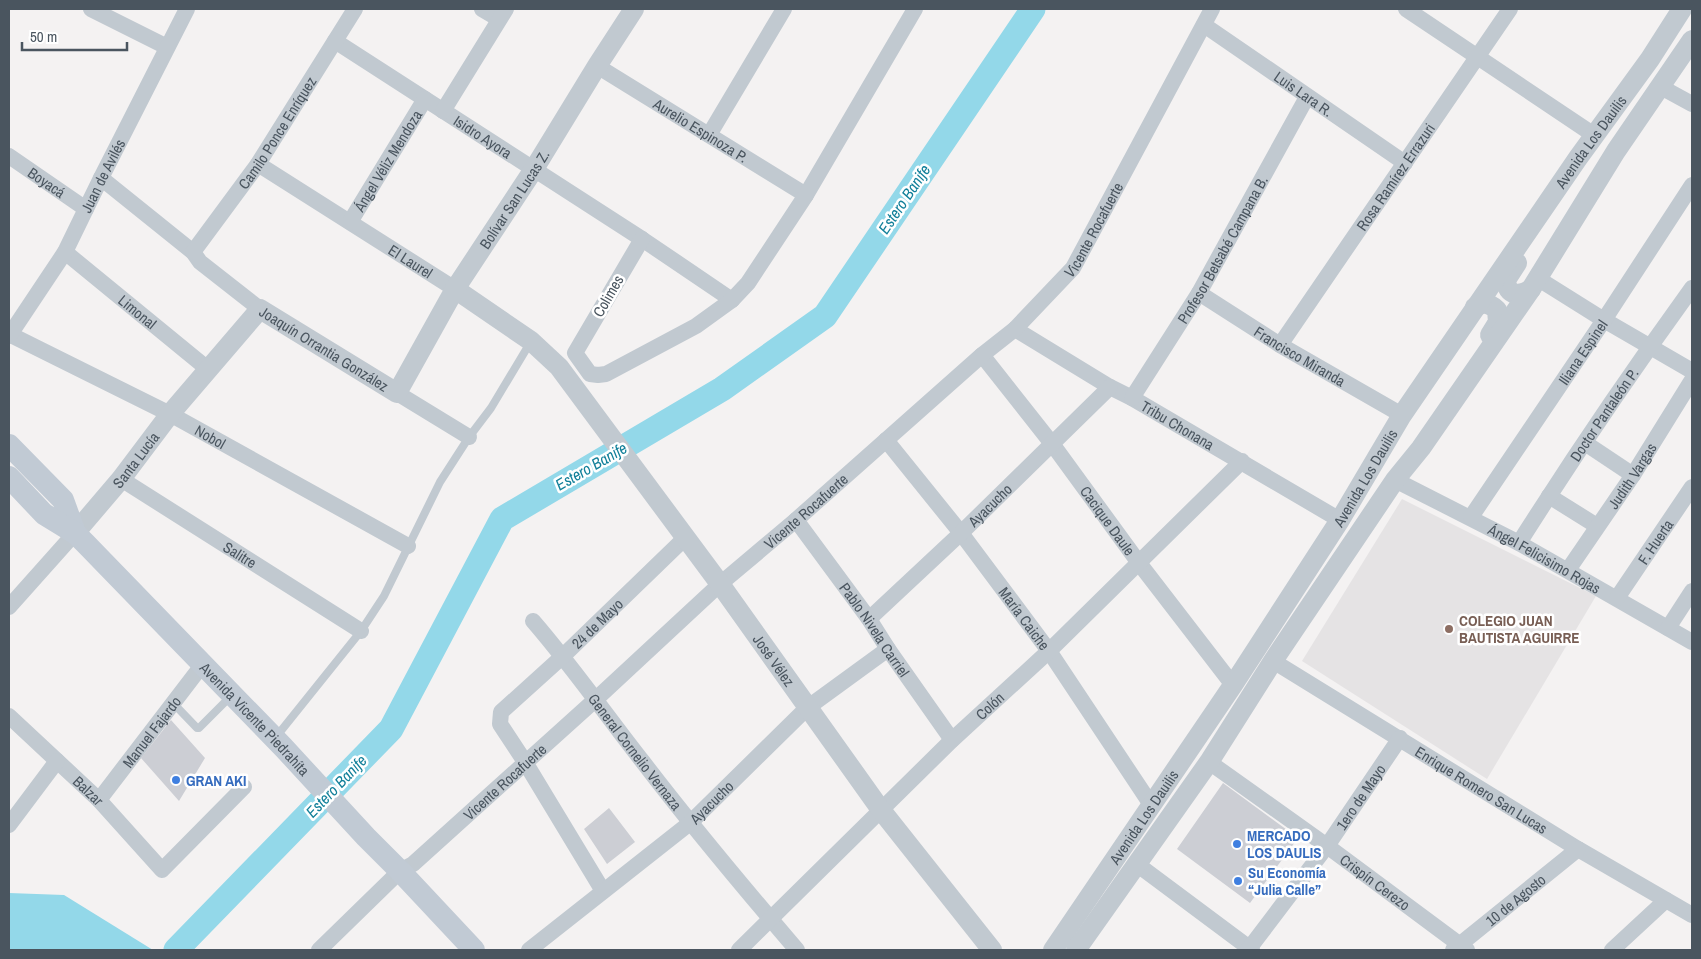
<svg xmlns="http://www.w3.org/2000/svg" width="1701" height="959" viewBox="0 0 1701 959" font-family="'Archivo Narrow',sans-serif">
<rect width="100%" height="100%" fill="#f4f2f2"/>
<path fill="#e5e3e4" d="M1402,499L1596,596L1487,779L1302,661Z"/>
<path fill="#93d8e9" d="M9,893L64,895L153,950H9Z"/>
<g fill="none" stroke-linecap="round" stroke-linejoin="round">
<path stroke="#93d8e9" stroke-width="25" d="M176,950L391,729L502,519L722,389L825,316L1033,9"/>
</g>
<path fill="#ccced4" d="M171,720L205,758L179,801L141,758Z
M1223,783L1298,838L1250,903L1177,849Z
M609,808L635,842L607,864L584,829Z"/>
<g fill="none" stroke-linecap="round" stroke-linejoin="round">
<path stroke="#c1c9d0" stroke-width="8" d="M173,703L197,728H199L231,696
M276,737L361,631L384,596L440,482L469,437L491,408L530,343"/>
<g stroke="#c1c9d0" stroke-width="16">
<path d="M91,9L167,47"/>
<path d="M482,9L499,19"/>
<path d="M1406,9L1594,135"/>
<path id="s1" d="M1204,25L1405,163"/>
<path id="s2" d="M335,41L642,239L732,300"/>
<path id="s3" d="M597,66L806,195"/>
<path d="M1659,86L1692,104"/>
<path d="M443,111L506,9"/>
<path d="M709,135L784,9"/>
<path id="s4" d="M9,156L86,209"/>
<path id="s5" d="M258,164L455,289"/>
<path d="M101,178L193,252L200,262L260,309"/>
<path id="s6" d="M350,222L425,99"/>
<path d="M642,239L575,353L590,374L598,375L606,374L696,326L732,300L748,283L806,195L915,9"/>
<path id="s7" d="M65,252L209,370"/>
<path id="s8" d="M193,252L258,164L355,9"/>
<path d="M1537,278L1604,320L1692,371"/>
<path id="s9" d="M1199,293L1280,345L1402,415"/>
<path id="s10" d="M1015,329L1110,387L1132,398L1340,520"/>
<path id="s11" d="M9,334L170,414L408,546"/>
<path id="s12" d="M9,336L65,252L101,178L187,9"/>
<path id="s13" d="M1280,345L1510,9"/>
<path id="s14" d="M982,355L1053,445L1139,563L1233,685"/>
<path d="M397,393L469,437"/>
<path id="s15" d="M1132,398L1199,293L1307,97"/>
<path id="s16" d="M886,440L961,533L1049,651L1152,806"/>
<path d="M1585,443L1633,475"/>
<path id="s17" d="M121,479L361,631"/>
<path id="s18" d="M1395,480L1519,543L1692,642"/>
<path d="M1549,496L1597,526"/>
<path id="s19" d="M1471,517L1604,320L1692,185"/>
<path id="s20" d="M796,520L869,619L888,649L952,740"/>
<path id="s21" d="M1519,543C1574,456 1632,371 1692,288"/>
<path id="s22" d="M1568,570L1633,475L1692,380"/>
<path id="s23" d="M1617,598L1692,487"/>
<path d="M9,607L75,533"/>
<path id="s24" d="M869,619L961,533L1110,387"/>
<path id="s25" d="M533,621C572,666 606,715 643,762C692,826 744,888 797,950"/>
<path d="M1668,628L1692,591"/>
<path id="s26" d="M1273,661L1578,849L1692,915"/>
<path id="s27" d="M9,716L99,800L162,870L244,787"/>
<path id="s28" d="M1209,762L1327,846L1467,950"/>
<path id="s29" d="M99,800L203,664"/>
<path d="M9,825L57,761"/>
<path d="M1138,865L1252,950"/>
<path id="s30" d="M603,891L525,762L500,724L501,712L563,656L685,538"/>
<path id="s31" d="M319,950L400,871L413,864L595,700L720,584L796,520L982,355L1015,329L1073,268L1212,9"/>
<path id="s32" d="M529,950L690,823L807,708L888,649"/>
<path id="s33" d="M739,950L952,740L1049,651L1242,461"/>
<path id="s34" d="M1248,950L1327,846L1400,738"/>
<path id="s35" d="M1453,950L1578,849"/>
<path d="M1612,950L1666,900"/>
</g>
<g stroke="#c1c9d0" stroke-width="20">
<path d="M1517,263L1506,280C1507,297 1520,296 1531,289"/>
<path id="s36" d="M455,289L531,341L559,367L720,584L881,810L992,950"/>
<path d="M1475,307C1484,302 1490,303 1497,310L1498,322L1490,335"/>
<path id="s37" d="M75,533L121,479L170,414L260,309L397,393L455,289L534,169L597,66L634,9"/>
<path id="s38" d="M1053,950L1233,685L1340,520L1402,415L1578,158L1650,59L1682,9"/>
<path d="M1076,950L1209,762L1273,661L1395,480L1421,448L1531,289L1616,151L1692,40"/>
</g>
<g stroke="#c1cad4" stroke-width="22">
<path d="M9,445L63,500L75,533"/>
<path id="s39" d="M9,477L44,514L75,533L85,543L283,747L366,837L400,871L474,950"/>
</g>
</g>
<circle fill="#8d6e63" stroke="#fff" stroke-width="2" cx="1449" cy="629" r="5"/>
<g fill="#3f7fe0" stroke="#fff" stroke-width="2">
<circle cx="176" cy="780" r="5"/>
<circle cx="1237" cy="844" r="5"/>
<circle cx="1238" cy="881" r="5"/>
</g>
<g text-anchor="middle" dominant-baseline="central" stroke-width="5" stroke-linejoin="round" paint-order="stroke">
<g font-size="15" fill="#4a555f" stroke="#fff">
<text stroke="none"><textPath href="#s1" startOffset="121">Luis Lara R.</textPath></text>
<text stroke="none"><textPath href="#s3" startOffset="122">Aurelio Espinoza P.</textPath></text>
<text stroke="none"><textPath href="#s8" startOffset="146">Camilo Ponce Enríquez</textPath></text>
<text stroke="none"><textPath href="#s2" startOffset="176">Isidro Ayora</textPath></text>
<text stroke="none"><textPath href="#s38" startOffset="971">Avenida Los Dauilis</textPath></text>
<text stroke="none"><textPath href="#s6" startOffset="72">Ángel Véliz Mendoza</textPath></text>
<text stroke="none"><textPath href="#s12" startOffset="186">Juan de Avilés</textPath></text>
<text stroke="none"><textPath href="#s13" startOffset="204">Rosa Ramírez Errazuri</textPath></text>
<text stroke="none"><textPath href="#s4" startOffset="46">Boyacá</textPath></text>
<text stroke="none"><textPath href="#s37" startOffset="678">Bolívar San Lucas Z.</textPath></text>
<text stroke="none"><textPath href="#s31" startOffset="1061">Vicente Rocafuerte</textPath></text>
<text stroke="none"><textPath href="#s15" startOffset="174">Profesor Betsabé Campana B.</textPath></text>
<text stroke="none"><textPath href="#s5" startOffset="181">El Laurel</textPath></text>
<text transform="translate(608 296) rotate(-60)">Colimes</text>
<text stroke="none"><textPath href="#s7" startOffset="94">Limonal</textPath></text>
<text stroke="none"><textPath href="#s37" startOffset="366">Joaquín Orrantia González</textPath></text>
<text stroke="none"><textPath href="#s19" startOffset="199">Iliana Espinel</textPath></text>
<text stroke="none"><textPath href="#s9" startOffset="119">Francisco Miranda</textPath></text>
<text stroke="none"><textPath href="#s21" startOffset="154">Doctor Pantaleón P.</textPath></text>
<text stroke="none"><textPath href="#s10" startOffset="189">Tribu Chonana</textPath></text>
<text stroke="none"><textPath href="#s11" startOffset="226">Nobol</textPath></text>
<text stroke="none"><textPath href="#s37" startOffset="95">Santa Lucía</textPath></text>
<text stroke="none"><textPath href="#s22" startOffset="114">Judith Vargas</textPath></text>
<text stroke="none"><textPath href="#s38" startOffset="566">Avenida Los Dauilis</textPath></text>
<text stroke="none"><textPath href="#s24" startOffset="166">Ayacucho</textPath></text>
<text stroke="none"><textPath href="#s31" startOffset="656">Vicente Rocafuerte</textPath></text>
<text stroke="none"><textPath href="#s14" startOffset="208">Cacique Daule</textPath></text>
<text stroke="none"><textPath href="#s23" startOffset="68">F. Huerta</textPath></text>
<text stroke="none"><textPath href="#s17" startOffset="141">Salitre</textPath></text>
<text stroke="none"><textPath href="#s18" startOffset="169">Ángel Felicisimo Rojas</textPath></text>
<text stroke="none"><textPath href="#s16" startOffset="226">María Caiche</textPath></text>
<text stroke="none"><textPath href="#s30" startOffset="339">24 de Mayo</textPath></text>
<text stroke="none"><textPath href="#s20" startOffset="135">Pablo Nivela Carriel</textPath></text>
<text stroke="none"><textPath href="#s36" startOffset="494">José Vélez</textPath></text>
<text stroke="none"><textPath href="#s33" startOffset="350">Colón</textPath></text>
<text stroke="none"><textPath href="#s39" startOffset="346">Avenida Vicente Piedrahíta</textPath></text>
<text stroke="none"><textPath href="#s29" startOffset="86">Manuel Fajardo</textPath></text>
<text stroke="none"><textPath href="#s25" startOffset="166">General Cornelio Vernaza</textPath></text>
<text stroke="none"><textPath href="#s31" startOffset="251">Vicente Rocafuerte</textPath></text>
<text stroke="none"><textPath href="#s26" startOffset="245">Enrique Romero San Lucas</textPath></text>
<text stroke="none"><textPath href="#s27" startOffset="109">Balzar</textPath></text>
<text stroke="none"><textPath href="#s34" startOffset="190">1ero de Mayo</textPath></text>
<text stroke="none"><textPath href="#s32" startOffset="235">Ayacucho</textPath></text>
<text stroke="none"><textPath href="#s38" startOffset="161">Avenida Los Dauilis</textPath></text>
<text stroke="none"><textPath href="#s28" startOffset="205">Crispín Cerezo</textPath></text>
<text stroke="none"><textPath href="#s35" startOffset="80">10 de Agosto</textPath></text>
</g>
<g font-size="15" font-weight="bold" fill="#785e54" stroke="#fff" text-anchor="start">
<text x="1459" y="620">COLEGIO JUAN<tspan x="1459" dy="17">BAUTISTA AGUIRRE</tspan></text>
</g>
<g font-size="15" font-weight="bold" fill="#366cbe" stroke="#fff" text-anchor="start">
<text x="186" y="780">GRAN AKI</text>
<text x="1247" y="835">MERCADO<tspan x="1247" dy="17">LOS DAULIS</tspan></text>
<text x="1248" y="872">Su Economía<tspan x="1248" dy="17">“Julia Calle”</tspan></text>
</g>
<g font-size="16" font-style="italic" fill="#13809a" stroke="#fff">
<text transform="translate(904 199) rotate(-56)">Estero Banife</text>
<text transform="translate(591 466) rotate(-30)">Estero Banife</text>
<text transform="translate(336 786) rotate(-46)">Estero Banife</text>
</g>
</g>
<rect width="1701" height="959" fill="none" stroke="#4a555f" stroke-width="20"/>
<path d="M22 42v8h105v-8" fill="none" stroke="#4a555f" stroke-width="2.5"/>
<text x="30" y="42" font-size="15" fill="#4a555f" stroke="#ffffff" stroke-width="4" paint-order="stroke">50 m</text>
</svg>
